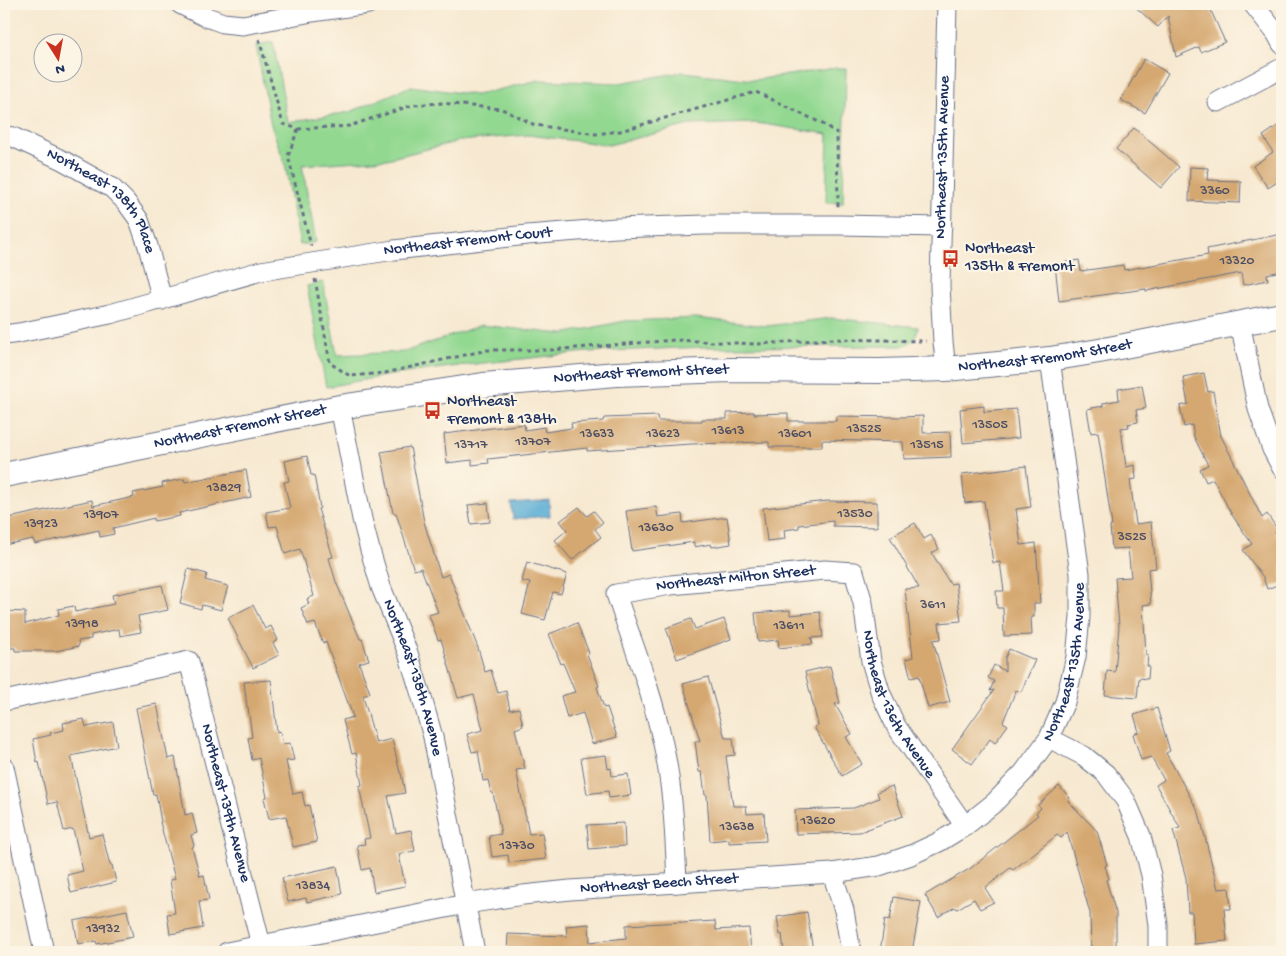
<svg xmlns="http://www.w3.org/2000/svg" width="1286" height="956" viewBox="0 0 1286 956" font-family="'Gochi Hand',sans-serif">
<rect width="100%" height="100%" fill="#fcf5e5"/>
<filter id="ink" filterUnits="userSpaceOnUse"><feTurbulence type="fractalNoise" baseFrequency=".02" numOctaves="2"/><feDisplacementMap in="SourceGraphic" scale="10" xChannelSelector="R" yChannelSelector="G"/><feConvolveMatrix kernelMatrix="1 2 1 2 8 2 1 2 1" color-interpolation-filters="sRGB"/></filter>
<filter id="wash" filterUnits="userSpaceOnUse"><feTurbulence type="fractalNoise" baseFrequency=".0096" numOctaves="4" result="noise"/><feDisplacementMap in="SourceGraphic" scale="20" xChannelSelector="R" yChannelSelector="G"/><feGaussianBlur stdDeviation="1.12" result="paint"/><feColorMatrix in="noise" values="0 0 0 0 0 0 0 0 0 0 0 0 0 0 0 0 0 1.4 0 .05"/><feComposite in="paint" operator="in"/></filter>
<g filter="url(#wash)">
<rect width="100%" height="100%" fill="#f7e9d1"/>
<path fill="#92d891" stroke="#568478" d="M273,42L288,122L350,112L411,86L476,95L539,80L619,83L683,72L754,80L836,68H846L843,203H826L828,134L756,123L689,125L609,145L528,135L460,141L387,159L302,165L316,242L300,245L285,164L271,125L256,45Z
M323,282L337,355L404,352L481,325L562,334L625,321L696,318L767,326L831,318L918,327C917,337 912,343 902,346L706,347L587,352L466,365L390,375L326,387L307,286Z"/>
<path fill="#5aadd5" stroke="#3a6e9a" d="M549,500L550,516L513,519L511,503Z"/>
<g id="blocks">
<path fill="#d5a871" d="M1132,4H1208L1225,42L1201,52L1199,47L1176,57L1168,16L1158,27Z
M1144,59L1168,73L1145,113L1121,100Z
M1282,123V179L1268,188L1253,166L1273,152L1263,136Z
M1134,128L1179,167L1161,188L1116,149Z
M1190,167L1208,168L1207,180L1241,181L1240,203L1189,201Z
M1282,234V271L1267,274L1268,280L1243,285L1241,273L1146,291V289L1059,301L1055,264L1079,260L1081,271L1123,265L1124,270L1208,255L1207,249Z
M1204,373L1208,392L1213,391L1221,436L1262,518L1267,514L1278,530L1275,532L1282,542V583L1267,589L1263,577L1243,550L1252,544L1232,515L1213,479L1206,482L1200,469L1208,465L1194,437L1192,425L1184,427L1180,406L1188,404L1183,377Z
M1142,385L1146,408L1136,410L1138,422L1128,424L1129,427L1121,428L1126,467L1135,465L1136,479L1130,480L1136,524L1151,522L1156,568L1148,569L1151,604L1143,605L1146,655H1148L1147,666H1149L1148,679L1139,678L1137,698L1105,695L1107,671L1115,672L1119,626L1115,578L1131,577L1128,548L1112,549L1110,526H1112L1098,432L1091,433L1087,409L1103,406V403L1119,400L1118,389Z
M984,406V412L1016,409L1019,438L963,443L960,409Z
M754,412V414L788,413V421H836V416L902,417L923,416V433L950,432L951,457L904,459L903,442L822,440V447H769V442L691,444L587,451V448L488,459L489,463L472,465V460L447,463L444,434L524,424L525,430L544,427L545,432L572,428L571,423L603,421L604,418L657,416L658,421H702V419H727V413Z
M410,447L424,522L441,577L449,574L478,648L485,672L491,670L498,693L506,691L510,710L519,708L523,726L515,729L525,769L516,770L529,834L542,833L546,859L509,863L508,855L492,857L489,836L501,834L493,793H491L488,780L483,781L478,751L472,752L467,734L483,730L474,694L458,698L441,639L438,640L429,615L438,612L421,568L414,570L396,513H393L381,452Z
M307,456L311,475H314L320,508L318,509L333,557L329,558L336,582L360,639H362L369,660L359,663L370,693L363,696L376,743L392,739L400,773H401L405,793L388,796L396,833L411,830L415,851L399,854L405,886L374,892L370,868L362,870L357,845L365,844L364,839L370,838L359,786L362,785L356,753L352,754L343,720L353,717L326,642L323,643L315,623L308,625L301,608L309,604L307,599L314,596L300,549L285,554L277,526L269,527L266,512L290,508L284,482L289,481L285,461Z
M1026,466L1031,507L1016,509L1021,545L1036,543L1040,603H1034V617H1031L1032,635L1004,636L1003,608H997L996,591H1004L1000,562L993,563L984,501L965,503L962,474Z
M246,470L251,497L179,513L180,516L154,521V518L113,528L114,534L100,537L99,530L35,544L33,539L4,545V519L92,500L93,506L134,497L133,493L163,487L162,483L184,479L185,482Z
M828,501L877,502V527L833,526V521L799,525V528L784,530L785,539L767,541L763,508Z
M488,503L490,522L471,524L468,505Z
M579,507L587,516L594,511L603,522L595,529L601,537L572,560L555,540L567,530L560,521Z
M656,507L658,517L682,514L683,523L727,517L731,544L712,547L711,544L694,547V542L632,551L626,511Z
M915,523L924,539L931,535L939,549L932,553L950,584L956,583L961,621L939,623L941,639L933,640L950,702L928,708L919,676L911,678L906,659L913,657L905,589L919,588L890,537Z
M527,562L567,574L561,594L553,592L545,620L522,614L530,583L522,581Z
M188,569L207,574L205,580L228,586L221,610L202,605L201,609L180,603Z
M162,585L168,610L138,616L141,632L120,636L119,629L91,635V639L78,641L79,646L56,651H15V648H4V622H6V611L25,612V624L59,615L58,609L74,606L75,612L114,604L112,595Z
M253,605L265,629L271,626L278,640L273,643L279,655L253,668L228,618Z
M790,610V615L820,612L823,637L811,638L813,644L779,648L778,640L758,642L755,613Z
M691,619L695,629L724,619L731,639L677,659L666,628Z
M577,623L589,653L587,654L599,686L597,687L604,708L607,707L617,737L592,744L583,713L567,718L561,696L575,692L563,663L561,664L549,634Z
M1009,649L1035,660L1021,692L1016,690L1003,722L1008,725L995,743L990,739L972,764L952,749L994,690L990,691L994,681L988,678L994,665L1005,671V658Z
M830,666L840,703L835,704L852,734L846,737L862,764L842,776L814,727L818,725L805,672Z
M708,677L725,738H733L735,755L726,756L733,806H746L747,814L764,813L766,841L729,843V839L710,841L707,795H705L702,772H699L695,741H700L683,684Z
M271,680L277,732L280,731L283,744L290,743L294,760L286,761L293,794L302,792L305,806L309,805L317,842L293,847L286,816L269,819L264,798L267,797L259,758L252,760L248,738L252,737L248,707H247L244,682Z
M157,704L168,759L175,757L185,815L192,813L197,833L191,835L194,846L192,847L200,876L204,875L209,900L199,901L203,928L170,934L167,914L175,913L170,880L175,879L160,822H161L156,794L153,795L136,708Z
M1157,708L1170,751L1166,753L1199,813L1218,889L1229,888L1231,909H1224L1227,941L1194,944L1192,912H1188L1186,878L1173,830L1180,828L1156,785L1164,780L1151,757L1141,760L1133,734L1139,732L1134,715Z
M84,719L86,727L113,722L117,746L71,756L89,837L102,834L110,865H112L116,882L71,893L67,875L83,871L73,829L64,831L57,802L48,804L39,762L37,763L33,739L51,735L50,733L64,730L63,723Z
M606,755L608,769L611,768L612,776L628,774L631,795L609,798L608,791L587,794L581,758Z
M892,786L903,816L860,832L796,834L795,810L854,808L879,798L877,792Z
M1059,786L1070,798L1068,801L1097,831L1107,865L1105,866L1109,879L1106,880L1116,913V952H1091L1090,913L1067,832L1061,838L1057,835L1013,870L1010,868L985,888L994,902L980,909L974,899L957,909L955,907L938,917L925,895L971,868L1038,815L1036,813L1041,808L1038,805Z
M624,823L625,846L589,849L587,825Z
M337,866L342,894L307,902L306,898L288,902L282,878Z
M894,897L921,902L912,952H880L885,919L890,920Z
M127,910L133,937L97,944L96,941L78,944L74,921Z
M807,912L813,951H810V952H784L782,934L780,935L777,917Z
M715,921L716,930L749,928L751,952H507L508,934L567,936L566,926L589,924L590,942L626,938V925L682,922V923Z"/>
</g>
</g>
<g filter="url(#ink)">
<use href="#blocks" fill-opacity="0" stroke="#687086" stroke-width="1"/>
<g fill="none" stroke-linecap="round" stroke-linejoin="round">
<defs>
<g id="minor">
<path d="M180,4L204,16L223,23L243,25L312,12L368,4"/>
<path d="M1253,4L1276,33L1282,44"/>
<path d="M1218,102L1282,68"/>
<path id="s1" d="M4,136L13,137L64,161L112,188L126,202L139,220L148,246L162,300"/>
<path d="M1240,323L1258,409L1272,449L1282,468"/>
<path id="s2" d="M4,335L19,333L110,314L261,271L394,250L527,235L616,228L705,225H839L942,227"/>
<path id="s3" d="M946,369L943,342L940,286L947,4"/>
<path id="s4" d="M340,407L362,519L370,550L381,587L408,653L422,698L433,737L475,952"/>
<path id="s5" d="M4,701L189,661L261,945"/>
<path d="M1049,738L1084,756L1106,774L1126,801L1141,836L1151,875L1158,925V952"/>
<path d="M4,767L44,952"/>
<path d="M832,873L844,910L851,952"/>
<path id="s6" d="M677,883C675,835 673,786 662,739C651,689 632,642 616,594L671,585L825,570L854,572L863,603L871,661L881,694L896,726L965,826"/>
<path id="s7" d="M227,952L466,904L523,895L570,890L832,873L879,866L911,855L939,842L965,826L994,803L1024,772L1049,738L1065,702L1076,657L1080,617V574L1050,359"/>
</g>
<g id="tertiary">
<path id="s8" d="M4,475L340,407L483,385L617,374L730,370L880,371L946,369L1050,359L1099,351L1282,315"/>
</g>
</defs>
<use href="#minor" stroke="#687086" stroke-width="21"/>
<use href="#tertiary" stroke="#687086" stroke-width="26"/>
<path stroke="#687086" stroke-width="3" stroke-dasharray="4 4" stroke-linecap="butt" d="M259,39L283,124L298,129L288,156L311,246
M298,129L349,126L413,105L441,103L502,109L535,125L596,134L620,131L756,92L821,123L837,133L838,207
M315,279L330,363L350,376L385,373L487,350H551L675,340L756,344L835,339L926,341"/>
<use href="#minor" stroke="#fff" stroke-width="19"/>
<use href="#tertiary" stroke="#fff" stroke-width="24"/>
</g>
</g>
<defs>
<symbol id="bus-bare" viewBox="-9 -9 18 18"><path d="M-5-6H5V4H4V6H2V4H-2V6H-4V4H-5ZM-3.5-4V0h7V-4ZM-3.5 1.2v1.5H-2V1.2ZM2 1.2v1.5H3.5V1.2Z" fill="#c8321e" stroke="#fcf5e5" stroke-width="2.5" paint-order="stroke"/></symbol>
</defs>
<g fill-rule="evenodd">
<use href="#bus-bare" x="938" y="246" width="25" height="25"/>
<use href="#bus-bare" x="420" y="398" width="25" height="25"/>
</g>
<g text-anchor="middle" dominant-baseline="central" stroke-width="4.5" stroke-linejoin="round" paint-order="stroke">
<g font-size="14" fill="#4a4d63">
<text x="1215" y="191">3360</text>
<text x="1237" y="261">13320</text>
<text x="990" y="425">13505</text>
<text x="864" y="429">13525</text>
<text x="728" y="431">13613</text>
<text x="597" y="434">13633</text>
<text x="663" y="434">13623</text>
<text x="795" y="434">13601</text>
<text x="533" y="442">13707</text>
<text x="471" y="445">13717</text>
<text x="927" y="445">13515</text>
<text x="224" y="488">13829</text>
<text x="855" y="514">13530</text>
<text x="101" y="515">13907</text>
<text x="41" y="524">13923</text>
<text x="656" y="528">13630</text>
<text x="1132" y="537">3525</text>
<text x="933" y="605">3611</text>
<text x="82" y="624">13918</text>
<text x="789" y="626">13611</text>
<text x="818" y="821">13620</text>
<text x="737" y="827">13638</text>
<text x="517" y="846">13730</text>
<text x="313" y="886">13834</text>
<text x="103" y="929">13932</text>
</g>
<g font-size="16" fill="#1b2f5e" stroke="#fcf5e5">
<text stroke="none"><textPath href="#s3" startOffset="212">Northeast 135th Avenue</textPath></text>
<text stroke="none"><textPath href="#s1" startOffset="122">Northeast 138th Place</textPath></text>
<text stroke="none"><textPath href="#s2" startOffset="474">Northeast Fremont Court</textPath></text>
<text stroke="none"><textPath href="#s8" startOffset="1051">Northeast Fremont Street</textPath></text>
<text stroke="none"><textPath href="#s8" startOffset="646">Northeast Fremont Street</textPath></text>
<text stroke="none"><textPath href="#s8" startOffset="241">Northeast Fremont Street</textPath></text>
<text stroke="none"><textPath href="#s6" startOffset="418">Northeast Milton Street</textPath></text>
<text stroke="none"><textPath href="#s7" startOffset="955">Northeast 135th Avenue</textPath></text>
<text stroke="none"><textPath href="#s4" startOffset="281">Northeast 138th Avenue</textPath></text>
<text stroke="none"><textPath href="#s6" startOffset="678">Northeast 136th Avenue</textPath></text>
<text stroke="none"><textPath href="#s5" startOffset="336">Northeast 139th Avenue</textPath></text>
<text stroke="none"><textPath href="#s7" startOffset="438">Northeast Beech Street</textPath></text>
</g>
<g font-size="16" fill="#1b2f5e" stroke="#fcf5e5" text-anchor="start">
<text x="965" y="249">Northeast<tspan x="965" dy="18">135th &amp; Fremont</tspan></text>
<text x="447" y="402">Northeast<tspan x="447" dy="18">Fremont &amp; 138th</tspan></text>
</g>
</g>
<rect width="1286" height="956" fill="none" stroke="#fcf5e5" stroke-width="20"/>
<g transform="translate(58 58) rotate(169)"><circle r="24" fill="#fcf5e5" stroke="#a2a6af"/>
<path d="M0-4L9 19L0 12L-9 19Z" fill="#c8321e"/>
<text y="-8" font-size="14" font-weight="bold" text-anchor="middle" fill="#1b2f5e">N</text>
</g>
</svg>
